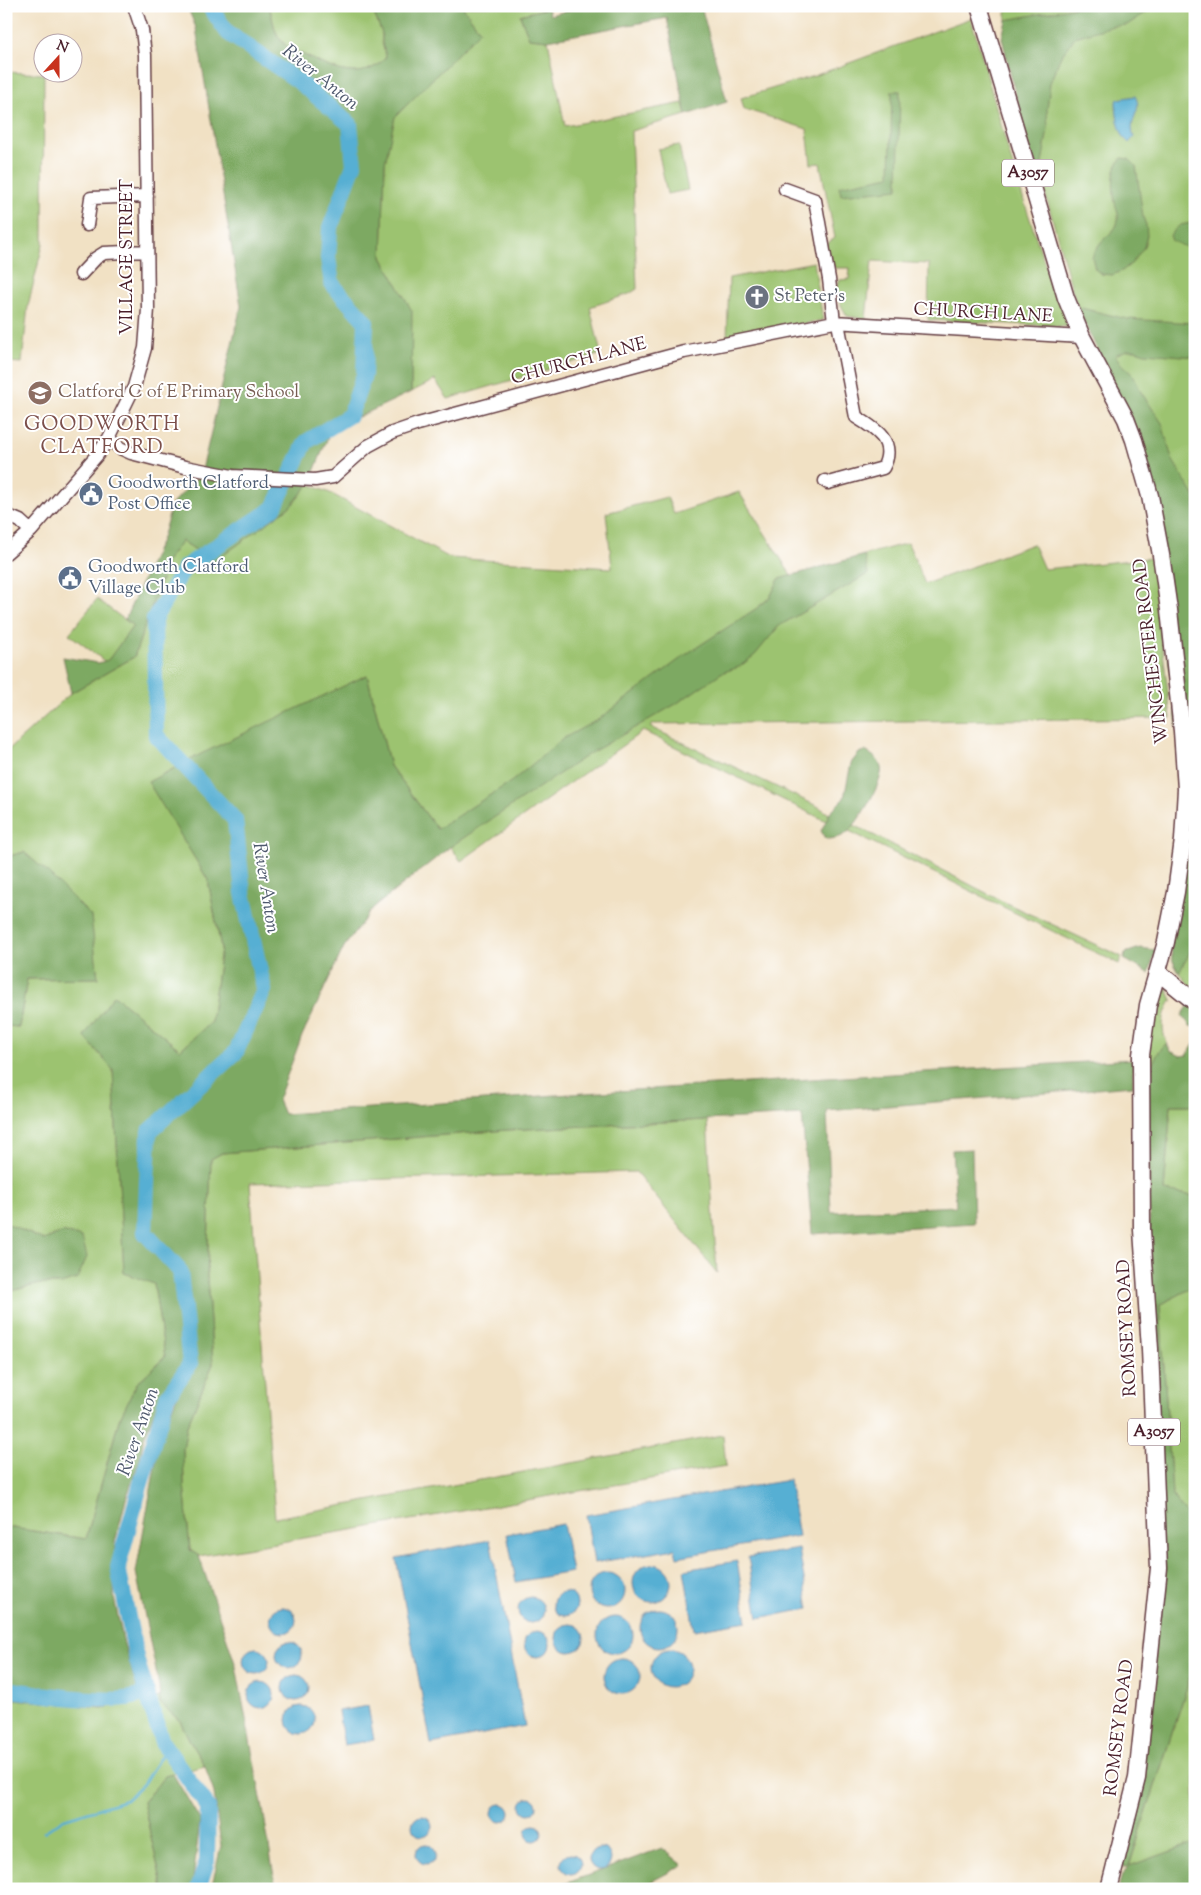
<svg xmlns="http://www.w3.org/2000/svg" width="1201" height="1895" viewBox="0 0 1201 1895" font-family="'Sorts Mill Goudy',serif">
<rect width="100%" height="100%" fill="#fff"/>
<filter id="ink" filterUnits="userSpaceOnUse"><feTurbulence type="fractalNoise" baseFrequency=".02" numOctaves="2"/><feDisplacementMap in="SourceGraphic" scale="10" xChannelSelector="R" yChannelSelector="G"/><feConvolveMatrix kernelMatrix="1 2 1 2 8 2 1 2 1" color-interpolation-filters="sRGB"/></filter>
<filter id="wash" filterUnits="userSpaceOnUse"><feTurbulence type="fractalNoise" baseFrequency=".0096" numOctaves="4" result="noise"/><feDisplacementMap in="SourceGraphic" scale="20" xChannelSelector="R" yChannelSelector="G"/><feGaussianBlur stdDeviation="1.12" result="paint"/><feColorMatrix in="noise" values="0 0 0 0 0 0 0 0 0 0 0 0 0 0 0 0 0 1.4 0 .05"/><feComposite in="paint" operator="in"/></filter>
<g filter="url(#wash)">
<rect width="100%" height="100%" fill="#f1e1c4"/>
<path fill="#9cc36f" stroke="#73714d" d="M269,6H371L382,33V42L386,57C363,84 332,70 306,56C296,50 287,49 280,39C273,30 273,17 269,6Z
M462,6H547L548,8L520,15L529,38L548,40L565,126L683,103L686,115L631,131L637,289L629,294L590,307L601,354L448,399L435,380L411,392V311L382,257L385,163L394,117L480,31Z
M1006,6H1195V784L1148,441L1077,307L1040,175L1006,20Z
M971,18L1015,174L1048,273L1073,327L928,320L929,264L872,261L866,319L847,316L841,305L836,288L840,280L849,279L850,268H836L830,265L825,245L835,238L820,163L811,164L807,129L744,109L741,98L814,76Z
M6,72L44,74L43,244L28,306L22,363L6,362Z
M679,145L688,190L667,194L658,149Z
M814,262L823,320L727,339L729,278Z
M309,484L330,493L450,558L612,568L606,513L667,497L674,514L739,492L791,575L795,615L867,574L864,555L908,543L925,584L1033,544L1044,569L1152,558L1171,718L653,724L650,727L819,807L829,814L826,821L643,731L461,861L390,766L367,675L149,782L208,880L221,948L211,1022L180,1050L114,995L113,1070L124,1272L154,1284L165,1357L137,1383L119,1420L86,1539L6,1527V1292L40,1284H61L63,1232L44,1240L6,1223V1026L19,1027L27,979L98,978L90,916L24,852L6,857V752L71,693L134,657L168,559L182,541L214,562L292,505Z
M97,599L133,626L107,663L69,634Z
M854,825L1004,902L1118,955L1122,957L1119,964L849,831Z
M1195,834V991L1179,973L1172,959L1187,901Z
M1159,986L1167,989L1173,1002L1171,1001C1163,1014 1160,1029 1167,1043C1146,1061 1149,1093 1150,1118H1145V1046Z
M1171,1105H1195V1196L1164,1191Z
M707,1120L717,1273L636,1172L250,1183L275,1518L723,1435L726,1466L199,1556L190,1550L184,1484L183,1449L187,1426L213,1364L207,1278L211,1159L222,1153L507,1130Z
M1195,1286V1526L1172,1495L1160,1305Z
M1195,1662V1843L1129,1867Z
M160,1697V1703L180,1721L193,1747L205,1766L165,1776L143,1802L163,1889H6V1698L102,1708Z"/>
<path fill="#7da962" stroke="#646446" d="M187,6H269C273,17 273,30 280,39C287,49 296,50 306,56C331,69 363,84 386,57L382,42V33L371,6H462L480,31L395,117L385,163L382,257L412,311L411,392L331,430L309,484L292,505L214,562L182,541L168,559L134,657L71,693L63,657L98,663L108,660L133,626L125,619L162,538L172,504L201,474L241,306L196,28Z
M586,6H701L727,102L686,115L667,18L548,40L529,38L520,15L548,8L550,15Z
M1082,6H1146L1147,12L1127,25L1113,26L1075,37L1060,58L1050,83L1047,110L1048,129L1040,175L1028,149L1002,38L1006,20Z
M892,91H900L898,189L841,195L839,186L890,176Z
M1122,158L1129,159L1136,166L1143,217L1146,225L1147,235L1144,247L1132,263L1122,271L1112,275L1101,274L1095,269L1092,257C1095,251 1098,245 1103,240C1110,233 1117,230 1118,219C1119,214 1116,208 1115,203C1113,189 1111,168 1122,158Z
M1195,222V251L1172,241L1170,235C1182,222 1179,226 1195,222Z
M1077,307L1127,319L1195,323V357L1145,353L1136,350H1127L1115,355L1121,364L1134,376L1141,392L1162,423L1172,459L1195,497V943L1179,973L1172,959L1171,944L1190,829L1141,442Z
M864,555L868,574L779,626L755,655L739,667L721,673L676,704L589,754L450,847L373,908L344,947L301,1038L278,1100L284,1114L585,1093L1133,1059V1086L827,1111L831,1212L956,1206L952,1150L972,1149L974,1223L812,1234L802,1115L507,1130L222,1153L211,1159L207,1278L213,1364L187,1426L183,1449L184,1484L190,1550L199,1556L236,1666L263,1809L276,1889H211L221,1846L214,1793L205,1766L193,1747L180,1721L160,1703L159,1686L136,1572L160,1439L177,1396L163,1390L143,1440L140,1459L126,1499L115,1542L114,1598L124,1644L141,1701L102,1708L6,1698V1527L86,1539L119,1420L137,1383L165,1357L154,1284L124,1273L113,1070L84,1036L114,995L180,1050L211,1022L221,948L208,880L148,782L203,753L367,675L390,766L437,829L512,781L564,738L599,719L688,653L757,608L770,597L779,579Z
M865,751C871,754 879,759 881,767C885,780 858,823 848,832C843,837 834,839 826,839L821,831L831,811L844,798L851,763L859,753Z
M24,852L47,872L91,916L98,978L27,979L19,1027L6,1026V857Z
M1140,948L1156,950L1149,973L1124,959L1125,953Z
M1195,997V1027L1190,1026L1182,1015Z
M1167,1043L1170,1051L1181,1056L1187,1055L1195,1043V1105H1171L1164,1191L1195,1196V1286L1160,1305L1172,1495L1195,1526V1662L1129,1866L1195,1843V1888L1118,1889L1122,1875L1128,1867H1122L1154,1694L1148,1082C1151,1067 1154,1054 1167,1043Z
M6,1223L44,1240L63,1232L82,1237L87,1257L77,1279L61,1284H40L6,1292Z
M173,1774L200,1820L192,1889H163L143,1802L165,1776Z
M662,1848L683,1865L637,1889H551Z"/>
<path fill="#56afd3" stroke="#50677f" d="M1135,96C1144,111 1127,118 1134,137L1129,143C1119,135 1116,115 1116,101L1118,99Z
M789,1480L799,1536L677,1557L675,1549L594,1563L586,1515Z
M563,1524L572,1572L516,1582L507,1534Z
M490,1540L525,1726L431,1744L396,1558Z
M799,1549L809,1609L758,1618L748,1557Z
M737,1561L747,1621L694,1630L684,1570Z
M633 1583a19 19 0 1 1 38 0a19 19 0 1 1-38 0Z
M589 1591a18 18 0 1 1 36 0a18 18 0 1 1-36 0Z
M553 1604a12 12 0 1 1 24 0a12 12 0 1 1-24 0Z
M518 1610a13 13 0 1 1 26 0a13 13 0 1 1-26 0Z
M270 1620a13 13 0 1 1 26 0a13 13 0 1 1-26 0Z
M640 1628a19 19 0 1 1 38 0a19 19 0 1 1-38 0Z
M597 1635a18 18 0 1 1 36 0a18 18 0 1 1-36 0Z
M556 1638a14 14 0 1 1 28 0a14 14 0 1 1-28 0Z
M524 1644a13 13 0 1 1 26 0a13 13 0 1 1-26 0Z
M276 1655a13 13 0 1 1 26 0a13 13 0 1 1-26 0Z
M243 1661a13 13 0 1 1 26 0a13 13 0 1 1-26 0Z
M651 1668a19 19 0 1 1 38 0a19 19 0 1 1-38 0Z
M604 1676a18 18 0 1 1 36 0a18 18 0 1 1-36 0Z
M283 1688a13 13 0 1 1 26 0a13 13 0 1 1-26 0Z
M248 1695a13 13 0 1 1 26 0a13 13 0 1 1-26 0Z
M368,1706L374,1740L344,1745L338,1711Z
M287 1720a14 14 0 1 1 28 0a14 14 0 1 1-28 0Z
M521 1806a8 8 0 1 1 16 0a8 8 0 1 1-16 0Z
M492 1813a9 9 0 1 1 18 0a9 9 0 1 1-18 0Z
M412 1826a10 10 0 1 1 20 0a10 10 0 1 1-20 0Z
M526 1833a8 8 0 1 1 16 0a8 8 0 1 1-16 0Z
M416 1854a10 10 0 1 1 20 0a10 10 0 1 1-20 0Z
M589 1859a11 11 0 1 1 22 0a11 11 0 1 1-22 0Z
M561 1864a10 10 0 1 1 20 0a10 10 0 1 1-20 0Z"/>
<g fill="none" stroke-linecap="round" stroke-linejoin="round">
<path stroke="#56afd3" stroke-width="2.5" d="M44,1832L64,1819L126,1800L143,1784L166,1748"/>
<path stroke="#56afd3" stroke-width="16" d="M6,1689C32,1693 130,1709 146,1691
M198,1889L207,1861L208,1807L162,1742L137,1661L118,1567L139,1490L167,1397L190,1364L180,1271L145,1233L149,1132L236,1052L264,990L243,893L235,820L156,735L154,619L185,567L274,508L306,442L350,415L364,375L366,322L332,284L328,258L330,228L354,165L350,124L298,81L228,33L209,6"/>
</g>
</g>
<g filter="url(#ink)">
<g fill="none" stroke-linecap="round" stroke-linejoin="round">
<defs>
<path id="minor" d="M785,189L815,200L829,279L834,322
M87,225L91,198L147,196
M81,274L96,258L104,253L147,251
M109,438L120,448L131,453L185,467L232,476L315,480L333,477L368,446L392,433L418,424L684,352L834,322L1082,337
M825,481L828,483L883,468C897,442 876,429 856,417L838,323
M6,515L20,521L31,531
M6,553L31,531L97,455L109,438L134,387L145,348L148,309L145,55L142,30L134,6"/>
<path id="major" d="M979,6L1066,298L1082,337L1126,419L1134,440L1150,496L1161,555L1169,610L1182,731L1186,789L1183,840L1176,892L1166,942L1148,1005L1141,1055L1142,1230L1150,1349L1159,1568L1137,1778L1109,1889
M1158,972L1195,1002"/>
</defs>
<use href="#minor" stroke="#633c42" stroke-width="15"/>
<use href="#major" stroke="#633c42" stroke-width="19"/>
<use href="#minor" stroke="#fff" stroke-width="12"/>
<use href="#major" stroke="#fff" stroke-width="16"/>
</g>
</g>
<defs>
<symbol id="church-disc" viewBox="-11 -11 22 22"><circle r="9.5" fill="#6b7280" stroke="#fff"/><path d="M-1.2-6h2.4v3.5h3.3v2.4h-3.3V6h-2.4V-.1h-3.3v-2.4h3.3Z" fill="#fff"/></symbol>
<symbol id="school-disc" viewBox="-11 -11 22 22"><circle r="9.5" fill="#8d6e63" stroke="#fff"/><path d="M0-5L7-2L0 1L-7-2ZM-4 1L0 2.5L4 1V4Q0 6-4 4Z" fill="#fff"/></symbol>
<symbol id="civic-disc" viewBox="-11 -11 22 22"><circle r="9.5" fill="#5c6f8a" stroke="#fff"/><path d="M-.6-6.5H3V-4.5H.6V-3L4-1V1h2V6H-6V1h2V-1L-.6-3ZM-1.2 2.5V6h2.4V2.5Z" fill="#fff"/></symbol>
</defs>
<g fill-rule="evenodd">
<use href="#church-disc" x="743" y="283" width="28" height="28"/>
<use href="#school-disc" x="26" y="379" width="28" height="28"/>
<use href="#civic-disc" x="77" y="480" width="28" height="28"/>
<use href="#civic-disc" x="56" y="564" width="28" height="28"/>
</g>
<g text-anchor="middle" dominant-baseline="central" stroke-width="4" stroke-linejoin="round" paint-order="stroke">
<g fill="#fff" stroke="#80626b" stroke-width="1">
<rect x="1002" y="159.5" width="52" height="27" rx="4"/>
<rect x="1128" y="1418.5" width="52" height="27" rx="4"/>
</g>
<g font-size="16" font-weight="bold" fill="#4a1f2b">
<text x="1028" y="173">A3057</text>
<text x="1154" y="1432">A3057</text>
</g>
<g font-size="18" fill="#4a1f2b" stroke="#fff">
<text transform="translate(128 257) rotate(-90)">VILLAGE STREET</text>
<text transform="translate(983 314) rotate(3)">CHURCH LANE</text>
<text transform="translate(579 362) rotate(-15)">CHURCH LANE</text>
<text transform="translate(1152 651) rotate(-97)">WINCHESTER ROAD</text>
<text transform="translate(1128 1328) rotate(-93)">ROMSEY ROAD</text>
<text transform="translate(1120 1728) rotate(-83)">ROMSEY ROAD</text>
</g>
<g font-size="18" fill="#5b616d" stroke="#fff" text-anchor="start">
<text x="774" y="297">St Peter's</text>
</g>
<g font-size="18" fill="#785e54" stroke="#fff" text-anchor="start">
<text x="58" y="393">Clatford C of E Primary School</text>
</g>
<g font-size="18" fill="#4e5e75" stroke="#fff" text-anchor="start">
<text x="108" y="484">Goodworth Clatford<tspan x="108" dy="21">Post Office</tspan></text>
<text x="88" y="568">Goodworth Clatford<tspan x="88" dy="21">Village Club</tspan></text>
</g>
<g font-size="19" font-style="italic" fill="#4f596e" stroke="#fff">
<text transform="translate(320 78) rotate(39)">River Anton</text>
<text transform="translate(265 888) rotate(81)">River Anton</text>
<text transform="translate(139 1432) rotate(-71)">River Anton</text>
</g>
<g font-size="20" letter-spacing="1" fill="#7b4e4a" stroke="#fff">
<text x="102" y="425">GOODWORTH<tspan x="102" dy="23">CLATFORD</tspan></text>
</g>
</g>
<rect width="1201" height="1895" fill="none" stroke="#fff" stroke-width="25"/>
<g transform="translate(58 58) rotate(21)"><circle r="24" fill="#ffffff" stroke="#b7a5aa"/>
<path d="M0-4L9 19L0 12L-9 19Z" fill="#c8321e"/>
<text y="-8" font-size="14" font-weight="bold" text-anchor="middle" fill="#4a1f2b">N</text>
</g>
</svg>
